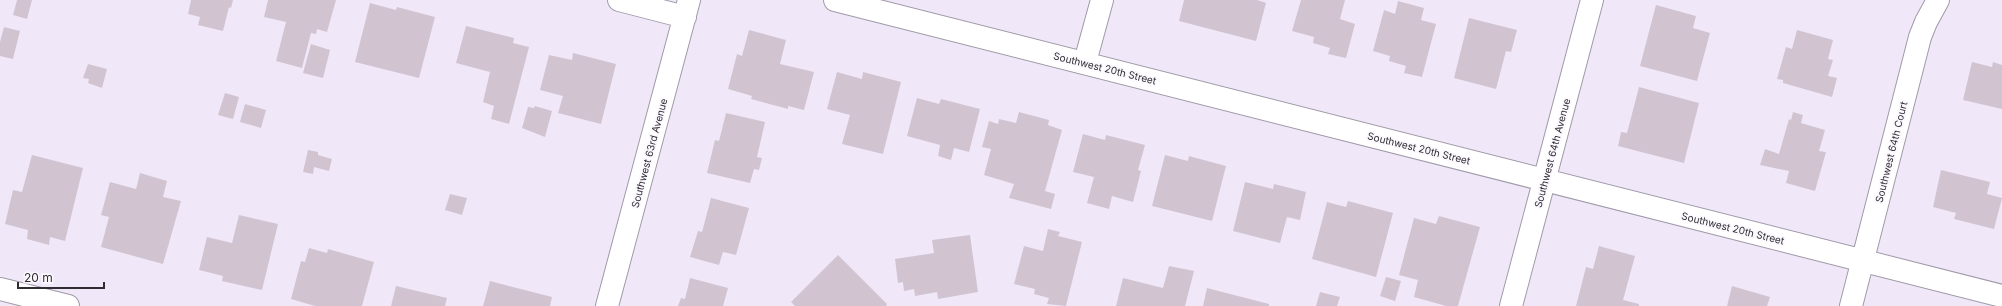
<svg xmlns="http://www.w3.org/2000/svg" width="2002" height="306" viewBox="0 0 2002 306" font-family="Inter,sans-serif">
<rect width="100%" height="100%" fill="#f0e8f8"/>
<path fill="#d1c4d0" d="M17,0H32L27,19L13,15Z
M191,0H233L231,8L229,7L223,31L198,25L200,17L188,14Z
M268,0H336L327,32L317,29L316,34L311,33L302,68L276,61L286,22L264,17Z
M1184,0H1257L1266,3L1256,41L1179,21Z
M1301,0H1345L1340,19L1355,24L1346,58L1328,54L1330,48L1313,43L1314,37L1292,31Z
M1398,1L1424,8L1421,20L1436,24L1422,77L1404,73L1406,66L1389,61L1390,56L1373,51L1384,10L1395,14Z
M370,3L396,10L397,7L435,17L419,78L355,62Z
M1656,5L1696,16L1693,28L1710,33L1697,81L1640,66Z
M1469,18L1517,30L1511,52L1506,51L1496,89L1454,78Z
M466,26L514,38L513,43L529,47L509,124L491,119L494,106L483,102L490,72L456,63Z
M4,27L20,31L13,59L0,56V42Z
M749,30L786,40L780,64L814,72L804,110L788,106V109L751,99L752,96L728,89L737,54L742,56Z
M1797,30L1833,40L1828,59L1833,60L1828,76L1837,78L1832,97L1783,83V80L1777,79L1786,47L1792,49Z
M311,44L330,50L323,78L303,73Z
M573,53L616,64L601,124L558,113L563,96L540,90L549,55L572,60Z
M1972,62L1992,67L1993,62L2002,65V109L1963,100Z
M88,64L107,69L102,88L88,83L89,79L83,78Z
M837,72L862,79L863,72L901,82L883,154L842,144L850,115L827,109Z
M1639,87L1699,103L1684,163L1618,146L1621,132L1627,133Z
M225,93L239,97L233,119L218,115Z
M917,98L939,104L941,99L980,109L969,152L954,148L951,160L938,156L940,145L907,136Z
M245,104L266,110L261,128L240,122Z
M535,106L552,111L545,137L522,128L528,107L534,108Z
M1019,112L1049,120L1048,125L1062,130L1045,191L1055,194L1051,209L1009,198L1014,184L984,175L991,149L982,147L989,121L998,124L999,119L1016,123Z
M1793,112L1803,115L1801,123L1825,130L1819,151L1826,152L1815,191L1786,183L1789,171L1760,165L1765,149L1779,154L1789,119L1791,120Z
M726,113L765,122L757,157L762,158L759,170L754,169L750,183L707,173L715,140L719,141Z
M1083,134L1105,140L1106,135L1145,145L1138,170L1141,171L1133,202L1112,196L1109,209L1087,203L1094,177L1073,172Z
M308,150L318,152V155L332,159L329,171L314,167L313,174L303,172Z
M32,155L83,168L65,241L50,237L49,245L27,239L28,230L5,224L13,190L22,192Z
M1165,155L1188,161L1189,156L1226,166L1212,221L1152,206Z
M1941,170L1990,182L1987,194L2002,198L1994,229L1954,219L1956,213L1933,207Z
M140,173L167,181L163,197L181,201L163,264L101,247L109,217L101,215L110,182L136,189Z
M1245,182L1273,189L1274,184L1306,192L1300,220L1287,217L1280,243L1233,231Z
M450,194L467,198L462,215L445,210Z
M711,198L749,208L736,255L723,252L719,265L690,257L698,231L702,232Z
M1348,201L1393,213L1376,277L1312,259L1327,202L1346,207Z
M239,215L278,224L262,290L222,281L223,276L199,270L207,237L232,243Z
M1439,216L1480,227L1458,306H1446L1414,297L1418,280L1399,275L1414,218L1436,224Z
M1048,229L1060,232L1058,236L1082,242L1066,306L1047,304L1049,298L1034,294L1035,289L1014,284L1024,246L1043,251Z
M970,235L978,292L938,299L937,292L915,296L914,289L904,291L903,282L898,283L895,259L934,253L932,240Z
M1599,246L1635,256L1623,300L1639,304V306H1576L1586,267L1593,269Z
M309,248L327,253L328,249L374,262L362,306H315L291,299L301,261L305,262Z
M838,255L887,304L886,306H795L791,302Z
M1169,266L1194,271L1185,306H1116L1123,278L1163,288Z
M1386,277L1401,281L1395,301L1380,296Z
M690,278L728,288L723,306H678L681,298L685,299Z
M490,281L552,297L550,306H483Z
M396,286L447,298L445,306H391Z
M1732,286L1770,297L1767,306H1727Z
M1207,288L1269,304V306H1203Z
M1320,292L1340,297L1337,306H1316Z"/>
<g fill="none" stroke-linecap="round" stroke-linejoin="round">
<defs>
<path id="minor" d="M619,0L685,17
M835,0L2002,296
M1085,62L1102,0
M0,289L68,306
M607,306L689,0
M1511,306L1592,0
M1851,306L1920,37L1926,22L1938,0"/>
</defs>
<use href="#minor" stroke="#a09aa8" stroke-width="24"/>
<use href="#minor" stroke="#fff" stroke-width="22"/>
</g>
<g text-anchor="middle" dominant-baseline="central" stroke-width="3.5" stroke-linejoin="round" paint-order="stroke">
<g font-size="10" fill="#2f2c32" stroke="#fbf8fe">
<text transform="translate(1105 68) rotate(14)">Southwest 20th Street</text>
<text transform="translate(1419 148) rotate(14)">Southwest 20th Street</text>
<text transform="translate(1891 152) rotate(-76)">Southwest 64th Court</text>
<text transform="translate(649 153) rotate(-75)">Southwest 63rd Avenue</text>
<text transform="translate(1552 153) rotate(-75)">Southwest 64th Avenue</text>
<text transform="translate(1733 228) rotate(14)">Southwest 20th Street</text>
</g>
</g>
<path d="M18 282v6h86v-6" fill="none" stroke="#2f2c32" stroke-width="2"/>
<text x="24" y="282" font-size="12" fill="#2f2c32" stroke="#fbf8fe" stroke-width="3" paint-order="stroke">20 m</text>
</svg>
